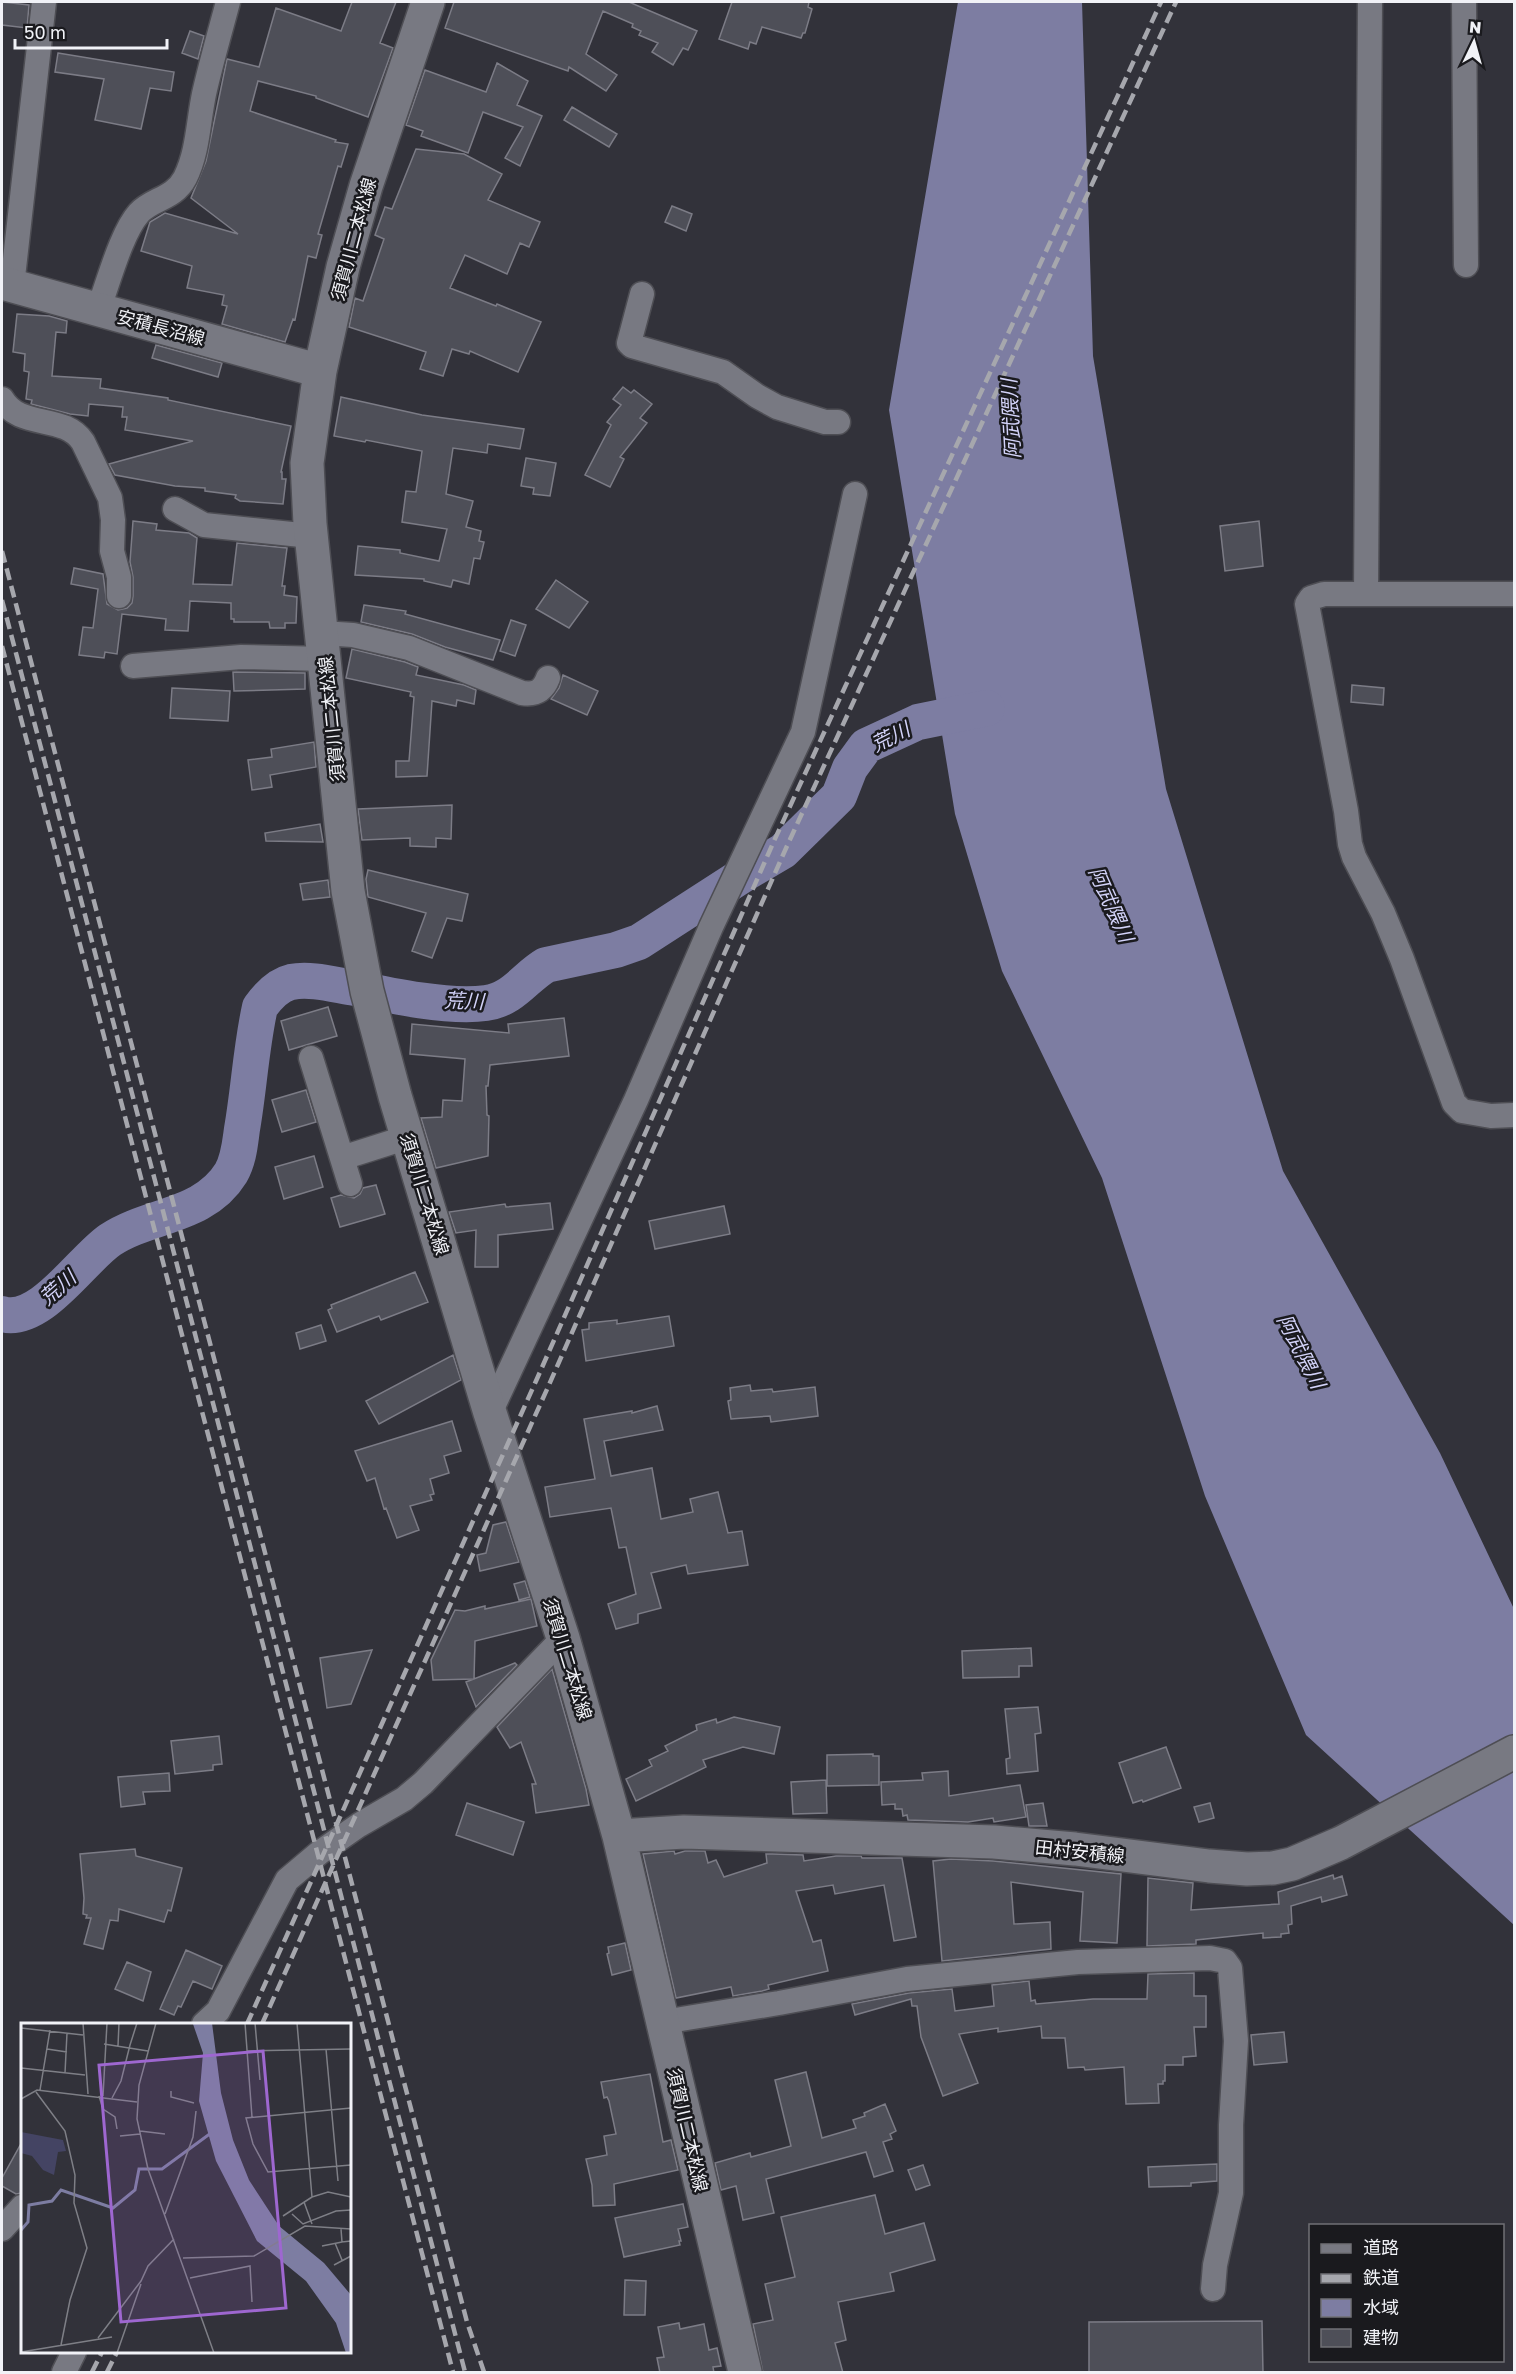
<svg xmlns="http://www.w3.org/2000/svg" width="1516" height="2374" viewBox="0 0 1516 2374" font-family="'Golos Text','Noto Sans JP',sans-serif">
<rect width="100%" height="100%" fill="#32323a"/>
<path fill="#7d7da2" d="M958,2H1082L1093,356L1166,789L1283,1171L1440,1453L1514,1609V1925L1306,1735L1205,1496L1102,1178L1002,971L955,814L889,410Z"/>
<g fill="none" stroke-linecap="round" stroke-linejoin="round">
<path stroke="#7d7da2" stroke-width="36" d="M2,1314C40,1325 81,1260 110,1240C149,1214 204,1217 231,1173C239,1159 240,1143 242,1129C249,1089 251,1047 260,1007C268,996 278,985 291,982C311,978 335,985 355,988C392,996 449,1008 486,1003C514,999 525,977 546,965L616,950L639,942L749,871L783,851L839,796L850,768L866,746L918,722L987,708"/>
</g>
<path fill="#4e4f58" stroke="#7c7c86" stroke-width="1.5" d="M2,2L29,5L27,28L2,25Z
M352,2H396L380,43L393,48L368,117L316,98V96L258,81L250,111L336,140L335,142L348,144L341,167L338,166L318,234L322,235L316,258L308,256L295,320L293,319L285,342L222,324L227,306L222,305L224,295L187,288L192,266L141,251L150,222L165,213L238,234L191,198L206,161L227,59L259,67L276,8L341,31Z
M454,2H629L697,31L688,50L683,48L673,65L652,52L658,43L639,35L641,31L632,27L633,24L603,11L586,54L617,75L606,91L569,67L568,71L445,28Z
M732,2H809L808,7L812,9L805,33H803L801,38L762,27L756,44L750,42L748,49L719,39Z
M190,31L204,36L198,59L182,53Z
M58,53L174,72L171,91L150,88L141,129L95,120L104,79L55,72Z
M497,63L528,81L517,105L542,116L520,166L505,158L523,127L483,112L468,153L421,136L423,131L406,125L425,70L486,92Z
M572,107L617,134L609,147L564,120Z
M416,149L464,154L502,174L488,200L540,222L529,247L520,243L507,274L465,255L450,288L496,306L497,304L541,322L518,372L470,351L469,354L452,349L443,376L420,369L426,352L349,327L355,298L363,301L384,239L375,235L385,207L392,209Z
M672,206L692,214L686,231L665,222Z
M17,314L49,316L67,321L66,333L56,332L52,376L101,379L100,388L168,398V400L291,426L281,472H282V479H286L283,504L240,501L235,498L236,495L205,491V488L175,486L115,475L109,464L193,441L125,430L127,417H122L123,407L89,404L88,416L70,414L31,404L32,400L26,399L29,372L24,371L25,354L13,352Z
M156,345L222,363L218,377L152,358Z
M623,387L631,393L634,390L652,404L640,418L647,423L620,457L624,459L610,487L585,475L611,425L607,422L621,405L613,399Z
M341,397L422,415L524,429L520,449L488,444L487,453L453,448L446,494L473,501L466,527L481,531L479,541L484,542L480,559L474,558L469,584L453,580L451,587L424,581V579L355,575L358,546L400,550V553L439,561L447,529L402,522L406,491L416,492L422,451L366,440L365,442L334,436Z
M526,458L556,463L550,496L533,494L534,488L521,486Z
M133,521L157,524L156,530L189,533L197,538L193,584L232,585L237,543L287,548L282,586H285L284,595L297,597L296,623H285V628H270L269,622H234V619H231V603L190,601L188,631L165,630L166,619L122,614L117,654L105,652L104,658L79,655L83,627L93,628L98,589L71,584L74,568L103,574L107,604L118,610L127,608L132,603L133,596V577L130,562Z
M1259,521L1263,566L1225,571L1220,526Z
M556,580L588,602L569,628L536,609Z
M364,605L406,611L405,614L500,640L493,660L445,647L412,634L361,622Z
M511,620L526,625L515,656L500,651Z
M352,649L405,662L418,667L416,675L464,685L476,690L474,704L457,700L456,706L432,701L427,776L396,777V761H409L414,697L410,696L411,692L346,678Z
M233,672L305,673V689L234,691Z
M563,675L598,691L587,715L551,699L559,688Z
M1352,685L1384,688L1383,705L1351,702Z
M172,688L230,691L228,721L170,718Z
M314,742L316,767L270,775L272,787L252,790L248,760L272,757L271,749Z
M452,805L451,839L436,838V847L410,846V838L362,840L358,809Z
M320,824L323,842L266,841L265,833Z
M368,870L468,894L462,921L447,918L432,958L412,951L426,913L368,897L366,879Z
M328,880L330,897L303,900L300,884Z
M328,1007L337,1036L289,1050L281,1021Z
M564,1018L569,1056L490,1065L488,1086H486L487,1115L489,1116L488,1156L436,1168L421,1118L442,1117L443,1100L462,1101L465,1059L410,1054L412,1024L509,1033L508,1024Z
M306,1090L316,1122L282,1132L272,1100Z
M314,1156L323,1187L284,1199L275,1167Z
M376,1185L385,1214L340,1227L331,1198L341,1195L354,1198L360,1194L363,1188Z
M550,1203L553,1229L498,1235V1267H475L476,1230L456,1233L449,1212L505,1204L506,1207Z
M724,1206L730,1234L655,1249L649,1221Z
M415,1272L428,1302L381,1320L379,1316L337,1332L328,1310L332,1308L331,1305Z
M669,1316L674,1346L586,1361L582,1330L589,1329V1323L617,1320V1324Z
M321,1325L326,1341L300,1349L296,1333Z
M453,1355L461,1380L379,1424L366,1401Z
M750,1385L751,1391L772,1389L773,1392L815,1387L818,1416L771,1422L770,1416L731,1419L728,1401L731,1400L730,1388Z
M657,1406L663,1430L604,1441L611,1476L652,1468L661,1519L693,1512L690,1499L718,1492L728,1533L742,1531L748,1565L688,1574L686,1565L651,1573L661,1608L638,1614V1623L616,1629L608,1604L636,1594L626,1547L619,1548L611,1508L550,1517L545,1487L595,1479L584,1419L632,1411V1413Z
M452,1421L461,1451L444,1456L449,1473L430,1479L434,1494L430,1495L432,1500L410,1506L419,1530L397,1538L386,1508L384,1509L375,1478L367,1481L355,1451Z
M506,1522L519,1562L480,1571L477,1555L486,1553L493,1525Z
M525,1581L530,1597L519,1600L514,1584Z
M531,1599L537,1626L475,1641L474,1679L433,1680L431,1660L455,1610L465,1611L485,1606V1609Z
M1031,1648L1032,1666H1019V1677L963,1678L962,1651Z
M372,1650L351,1704L327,1708L320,1658Z
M515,1663L517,1665L476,1707L466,1682Z
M552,1669L586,1789L589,1805L536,1813L532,1784H536L521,1742L510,1748L497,1727Z
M1038,1707L1041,1733L1035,1734L1038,1771L1007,1774L1006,1759L1010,1758L1005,1709Z
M734,1717L780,1727L774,1754L743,1747L703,1760L706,1767L636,1801L626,1779L652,1766L649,1760L668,1751L665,1746L697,1730L696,1725L716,1719L717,1723Z
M219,1736L222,1764L213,1765V1770L175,1774L171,1741Z
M1166,1747L1181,1788L1143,1802L1142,1800L1133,1803L1119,1763Z
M873,1754V1756H879V1785L827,1786V1755Z
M948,1771L949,1796L1020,1785L1026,1817L994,1822L993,1818L968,1822L908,1820L907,1815L903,1816L902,1809H895V1804L882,1805L881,1782L923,1780L922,1773Z
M169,1773L170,1791L143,1792L145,1804L121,1807L118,1777Z
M826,1780L827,1813L793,1814L791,1782Z
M467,1803L524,1822L513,1855L456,1835Z
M1043,1803L1047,1826H1029L1026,1805Z
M1210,1803L1214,1818L1199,1822L1194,1807Z
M135,1849L136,1856L182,1868L171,1911L168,1910L164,1922L119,1909L118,1921L110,1920L103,1949L84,1944L91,1918H86L87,1915L83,1914L84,1898L80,1854Z
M674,1851L675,1854L685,1851H705L708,1863L716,1860L724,1877L767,1863L766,1854H772L803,1855L804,1861L836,1856H861L862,1858H902L916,1937L894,1941L884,1885L835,1894L833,1885L796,1891L813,1942L821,1940L828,1971L768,1985L769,1989L762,1991L733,1996L731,1987L676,1998L643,1854Z
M951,1859L993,1861L1121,1874L1117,1943L1080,1941L1083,1892L1011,1882L1014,1924L1050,1922L1051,1949L942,1961L933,1861Z
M1333,1875L1334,1879L1342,1876L1347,1895L1322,1902L1321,1897L1291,1906L1292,1924L1288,1925L1289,1933L1281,1934V1937L1263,1938V1933L1196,1940V1944L1147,1946L1148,1878L1193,1883L1191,1910L1279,1904L1278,1892Z
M625,1943L631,1970L612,1975L607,1954L609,1953L608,1947Z
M186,1950L222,1966L212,1989L193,1981L181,2007L178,2006L174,2015L160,2009Z
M127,1962L151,1972L143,2001L115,1989Z
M1194,1973V1996H1206V2027H1194L1196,2056L1183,2057V2065H1165V2081H1163V2084H1158L1159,2103L1126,2104L1124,2067L1085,2070L1084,2067L1068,2068L1065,2038H1042L1041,2026L998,2032V2028L959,2034L978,2083L943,2096L921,2037L917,2006H912L911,1999L855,2015L852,2004L909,1993L952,1989L955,2011L994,2006L992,1985L1029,1981L1031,2001L1035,2000L1036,2004L1093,1999H1147L1148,1974Z
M1284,2032L1287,2062L1254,2065L1251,2035Z
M806,2072L822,2138L856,2128L853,2120L865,2116L864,2113L885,2104L896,2131L890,2134L892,2139L883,2142L893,2171L874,2177L866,2152L766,2179L774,2213L743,2220L736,2186L721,2190L715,2163L750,2153L751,2157L791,2146L775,2080Z
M650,2074L663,2142L671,2140L678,2170L614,2184L615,2205L593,2206L592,2185L586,2159L607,2155L604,2136L616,2134L609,2101L607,2097L604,2098L601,2082Z
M22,2142V2193L16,2194L2,2186V2178Z
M1217,2164V2181L1191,2183V2186L1149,2187L1148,2167Z
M923,2165L930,2185L916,2190L908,2170Z
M875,2195L885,2234L924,2223L935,2260L890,2273L894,2291L838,2302L846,2340L835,2343L843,2373H763L753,2324L773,2320L765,2284L795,2277L781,2217Z
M683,2204L688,2227L678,2229L681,2241H679L680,2245L624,2257L615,2218Z
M625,2280L646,2281L645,2315H624Z
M1262,2321L1263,2373H1089V2322Z
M679,2323L680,2329L704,2324L709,2350L717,2348L721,2366L713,2367L714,2373H660L657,2358L664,2357L658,2327Z"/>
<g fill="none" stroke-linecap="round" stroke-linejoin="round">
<defs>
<path id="minor" d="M1464,2L1466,265
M12,286L44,2
M642,294L629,343L632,346L723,372L757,396L777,407L825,422H838
M98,310C108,284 121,233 139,213C151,199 174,199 185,178C198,152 198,123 204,94C211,63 220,32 228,2
M2,399C20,430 64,413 83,442L110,498L113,520L112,551L119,577V596
M175,509L204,525L311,536
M1366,594L1370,2
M1514,594H1324L1311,598L1307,604L1346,811L1350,844L1354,857L1383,913L1402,959L1454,1103L1462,1111L1491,1116L1514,1115
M322,633L353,635L409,648L522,693C536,695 543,691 548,678
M133,666L241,657L325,659
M311,1058L350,1184
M342,1158L408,1137
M490,1413L636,1100L711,927L803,732L855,494
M663,2022L779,2003L907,1979L1078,1962L1210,1958L1225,1961L1230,1968L1236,2041L1231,2125V2193L1215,2265L1213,2289
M204,2024L218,2011L287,1880L319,1853L359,1825L404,1799L423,1783L563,1638
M2,2229L22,2207
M64,2372L74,2352"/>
<path id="secondary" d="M428,2L366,186L343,267L320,371L307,463L310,524L348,891L367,991L395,1096L490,1413L563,1638L619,1836L745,2372
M2,283L320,371
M619,1836L684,1832L994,1842L1075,1849L1209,1866L1247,1869L1273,1868L1292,1864L1341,1843L1514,1752"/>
</defs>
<use href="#minor" stroke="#4e4e54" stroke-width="27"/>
<use href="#secondary" stroke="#4e4e54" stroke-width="36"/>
<use href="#minor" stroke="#787982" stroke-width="24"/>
<use href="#secondary" stroke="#787982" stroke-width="33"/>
<path stroke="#a6a7ad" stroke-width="4.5" stroke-dasharray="12 6" stroke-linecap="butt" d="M2,551L467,2322L484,2372
M2,600L163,1211L465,2372
M2,646L453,2372
M247,2024L536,1381L774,841L1161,2
M262,2024L548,1387L787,846L1176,2
M92,2372L102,2352
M107,2372L117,2352"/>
</g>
<g text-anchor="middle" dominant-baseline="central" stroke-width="5" stroke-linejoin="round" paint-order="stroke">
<g font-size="18" fill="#f1f2f7" stroke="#1a1a1e">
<text transform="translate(353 239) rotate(-75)">須賀川二本松線</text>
<text transform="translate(161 327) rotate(15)">安積長沼線</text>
<text transform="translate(331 719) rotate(-96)">須賀川二本松線</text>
<text transform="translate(425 1194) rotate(73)">須賀川二本松線</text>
<text transform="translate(568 1659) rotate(73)">須賀川二本松線</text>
<text transform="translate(1080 1851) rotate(6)">田村安積線</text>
<text transform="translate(688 2130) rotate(77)">須賀川二本松線</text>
</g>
<g font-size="20" font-style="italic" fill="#d3d3f9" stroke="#1a1a1e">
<text transform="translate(1010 419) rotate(-93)">阿武隈川</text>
<text transform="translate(890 736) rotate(-27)">荒川</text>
<text transform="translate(1112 904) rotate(66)">阿武隈川</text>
<text transform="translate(464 1000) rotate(2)">荒川</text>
<text transform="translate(57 1287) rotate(-41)">荒川</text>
<text transform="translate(1302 1351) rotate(63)">阿武隈川</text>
</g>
</g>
<g transform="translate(21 2023)">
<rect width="330" height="330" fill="#32323a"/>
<path d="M0,109L42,117L45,128L37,129L33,152L22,147L11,133L0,130Z" fill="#444463"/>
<path d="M191,0L200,70L212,117L228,157L258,203L303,240L330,272V330H325L315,300L285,258L236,218L195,138L178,78L182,30L172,1Z" fill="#7d7da2"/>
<path fill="none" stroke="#7d7da2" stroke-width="3" d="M0,207L7,199L8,182L31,178L40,167L92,185L114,167L118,146H141L190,110"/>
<path fill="none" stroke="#7e7f86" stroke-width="1.5" d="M62,0L67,71M135,0L118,62L116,96L127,146L193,330M224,0L231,94M234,0L239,57M276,0L291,174L307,169L330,174M0,5L62,12M83,21L127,28M109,22L116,0M97,23L98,0M26,26L46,29M305,26L317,158M226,28L330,26M0,45L64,52M44,50L46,10M19,67L29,7M150,68V74L173,80M15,69L44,108L54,152L53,180L66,225L49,277L40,322M78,73L82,86L94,94L96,106M82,73L86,0M91,75L100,58L109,22M0,76L16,67L116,79M330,85L225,95L232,121L247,149L330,142M119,108L144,111M99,113L119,111M283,179L291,201M144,191L172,114L175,88M271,191L282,201L315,188L330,187M262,193L291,174M320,206L321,219L330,218M314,220L321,237M301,223L321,219M162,235L233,233L284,203L330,206M313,242L330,233M169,255L229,243L231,279M77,315L120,258L127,243L153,216M0,329L91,314M96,330L120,261"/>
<path fill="#9e67d0" fill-opacity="0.15" stroke="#9e67d0" stroke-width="3" d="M242,28L265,285L100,299L78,42Z"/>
<rect width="330" height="330" fill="none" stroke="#f1f2f7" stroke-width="3"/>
</g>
<rect width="1516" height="2374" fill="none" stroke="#f1f2f7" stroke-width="6"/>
<rect x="1309" y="2224" width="195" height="138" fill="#1a1a1e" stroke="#707075" stroke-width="1.5"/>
<rect x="1321" y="2244" width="30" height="9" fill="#787982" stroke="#707075" stroke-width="1.5"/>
<text x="1363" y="2254" font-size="18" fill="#f1f2f7">道路</text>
<rect x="1321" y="2274" width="30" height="9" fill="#a6a7ad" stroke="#707075" stroke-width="1.5"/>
<text x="1363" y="2284" font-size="18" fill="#f1f2f7">鉄道</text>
<rect x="1321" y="2299" width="30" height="18" fill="#7d7da2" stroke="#707075" stroke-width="1.5"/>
<text x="1363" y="2314" font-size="18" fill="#f1f2f7">水域</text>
<rect x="1321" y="2329" width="30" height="18" fill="#4e4f58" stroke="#707075" stroke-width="1.5"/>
<text x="1363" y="2344" font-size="18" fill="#f1f2f7">建物</text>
<g transform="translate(1474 42) rotate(5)" stroke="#1a1a1e" stroke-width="4.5" paint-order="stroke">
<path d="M0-4.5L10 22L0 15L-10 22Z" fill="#f1f2f7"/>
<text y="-9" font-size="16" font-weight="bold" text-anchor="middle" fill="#f1f2f7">N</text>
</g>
<path d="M15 39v9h152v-9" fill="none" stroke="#f1f2f7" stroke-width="3"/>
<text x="24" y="39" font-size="18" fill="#f1f2f7" stroke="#1a1a1e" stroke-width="4.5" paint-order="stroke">50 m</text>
</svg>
